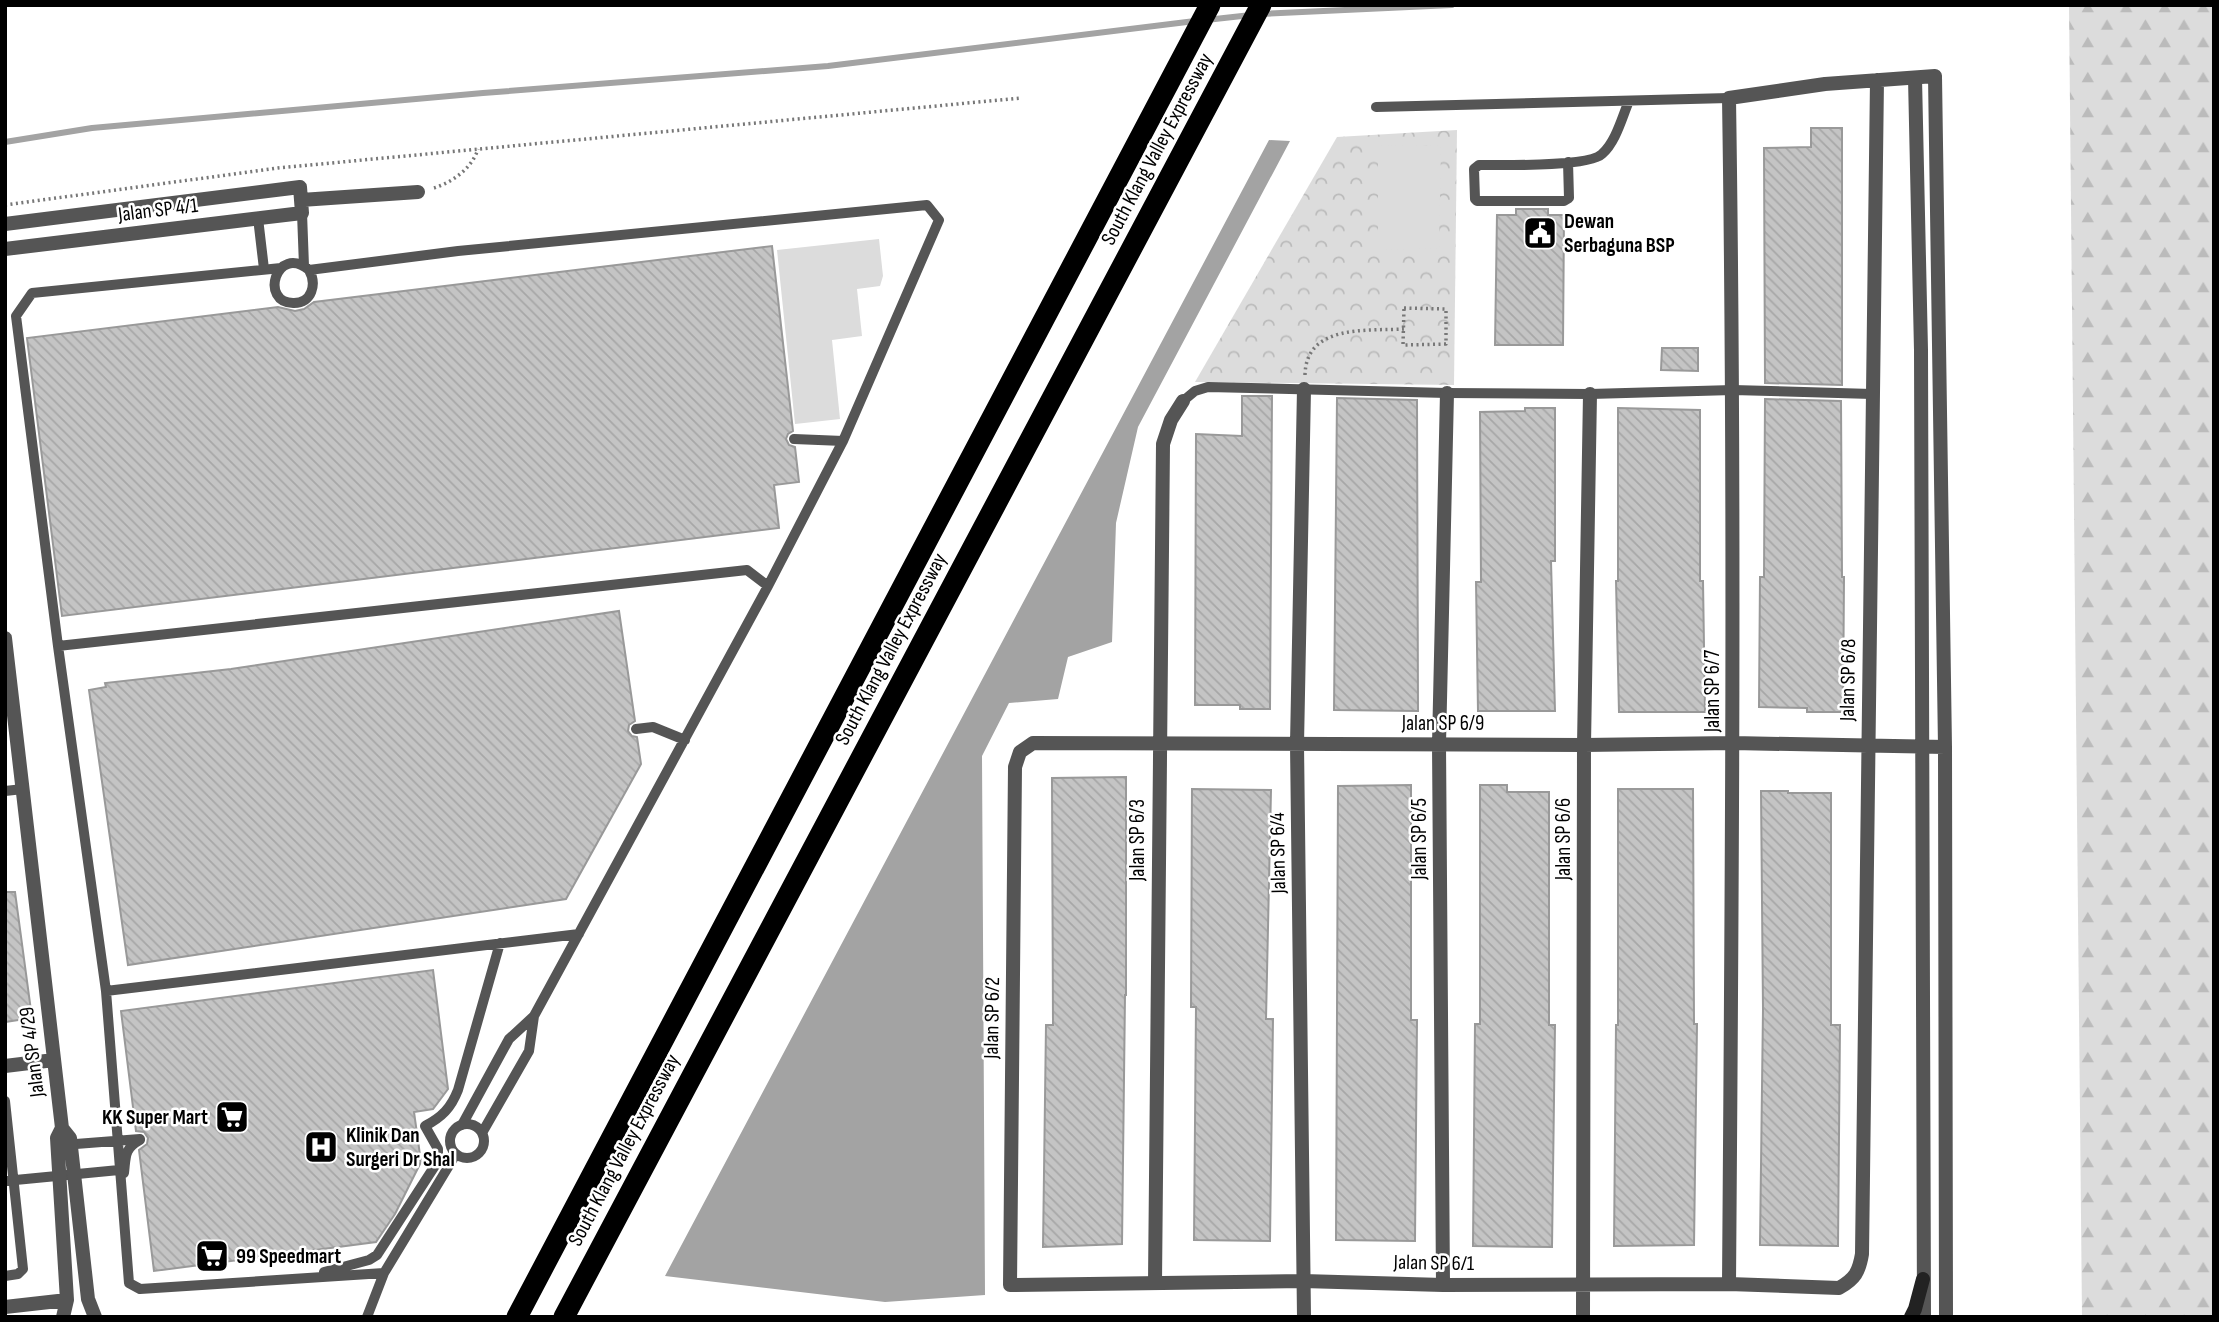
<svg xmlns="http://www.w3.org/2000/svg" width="2219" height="1322" viewBox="0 0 2219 1322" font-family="'Sofia Sans Condensed',sans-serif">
<defs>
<pattern id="forest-firs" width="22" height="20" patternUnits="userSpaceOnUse" patternTransform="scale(1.75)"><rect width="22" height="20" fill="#dcdcdc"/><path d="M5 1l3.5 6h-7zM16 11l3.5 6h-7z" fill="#bbb"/></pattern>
<pattern id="park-crowns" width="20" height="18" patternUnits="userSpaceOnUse" patternTransform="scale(1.75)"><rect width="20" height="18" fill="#dcdcdc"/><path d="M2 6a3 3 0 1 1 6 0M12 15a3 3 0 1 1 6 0" fill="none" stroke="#bbb"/></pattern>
<pattern id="building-back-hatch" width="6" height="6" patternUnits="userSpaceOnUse" patternTransform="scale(1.75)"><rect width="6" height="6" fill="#c4c4c4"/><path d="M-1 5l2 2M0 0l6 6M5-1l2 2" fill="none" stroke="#a7a7a7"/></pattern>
</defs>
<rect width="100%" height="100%" fill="#fff"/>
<path fill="url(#forest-firs)" d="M2069,5H2214V1317H2082Z"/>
<path fill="url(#park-crowns)" d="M1457,130L1454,385L1195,382L1337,137Z"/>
<path fill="#dcdcdc" d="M1378,145L1441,146L1439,248L1378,250Z
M879,239L883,276L880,286L857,289L862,336L832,340L840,419L795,424L777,250Z"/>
<path fill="#a3a3a3" d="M1269,140L1290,141L1138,427L1116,523L1112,642L1068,657L1058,699L1009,703L982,756L985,1295L885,1302L665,1276Z"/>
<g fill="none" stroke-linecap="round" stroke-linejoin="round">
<path stroke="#a3a3a3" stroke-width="6" d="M1262,14L1452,5
M1206,20L1251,15
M5,142L92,128L483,93L828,66L1195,21"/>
</g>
<path fill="url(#building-back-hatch)" stroke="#999" stroke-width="2" d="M1811,128H1842V385L1765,383L1764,148L1811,147Z
M1516,209H1548V215H1564L1563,345H1495L1497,215H1516Z
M772,246L793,431L788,434L786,439L789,445L795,447L799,482L774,485L779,528L62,616L27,338L278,307L295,311L304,309L314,302Z
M1662,348H1698V371L1661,370Z
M1242,396H1272L1270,709H1240V705H1195L1196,434L1242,436Z
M1337,398L1417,400L1418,711L1334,710Z
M1765,399L1841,401L1842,577H1844L1843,712H1807V708L1759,707L1760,577H1764Z
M1525,408H1555V561H1551L1555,711H1478L1476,582H1481L1480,412L1525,411Z
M1618,408L1700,410V581H1703L1705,712H1619L1616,581H1618Z
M619,611L635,721L629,725L628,731L632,736L637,737L641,764L566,899L128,965L89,690L106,687L105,683L231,669Z
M1126,777V995H1125L1122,1244L1043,1247L1046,1025H1053L1052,778Z
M1411,785V1020H1417L1415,1241L1336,1240L1338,786Z
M1480,785H1507V792H1549V1025H1555L1552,1247L1473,1246L1475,1024H1480Z
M1192,789L1271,790L1266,1019H1273L1270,1241L1194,1240L1196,1007H1191Z
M1618,789H1693L1694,1024H1697L1694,1245L1614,1246L1616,1025H1618Z
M1761,791H1788V793H1831V1025H1840L1838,1246L1760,1245L1763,1009Z
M5,892H15L32,1018L5,1022Z
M433,970L448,1089L433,1109L414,1112L421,1162L395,1214L376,1242L154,1271L139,1150L147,1144L148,1138L144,1132L136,1131L121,1011Z"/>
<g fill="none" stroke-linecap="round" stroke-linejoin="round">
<path stroke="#777" stroke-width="3.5" stroke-dasharray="2 3.5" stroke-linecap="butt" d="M434,188C453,182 472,168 478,149
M5,205L278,168L1021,98
M1404,308L1446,309V344L1403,345Z
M1305,375C1306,324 1367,331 1404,329"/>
<path stroke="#555" stroke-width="10" d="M1376,107L1729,98
M1568,162L1569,198L1564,201H1477L1475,199L1474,169L1479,165C1501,165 1589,167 1602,154C1616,142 1622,117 1629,101
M302,213L304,266
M258,218L264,269
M281,268L32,293L16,316L58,646L106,991L129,1283L140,1289L384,1273
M309,270C317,284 312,303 294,303C259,304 276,243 309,270L458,251L927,205L939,220L843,441L768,586L534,1016
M1183,401L1195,391L1208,387L1447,393L1590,394L1733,390L1872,394
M794,439L843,441
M58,646L747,570L768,586
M636,729L653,727L685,740
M5,791L23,789
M106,991L579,934
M5,1101L23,1269L18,1274L5,1276
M450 1141a17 17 0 1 1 34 0a17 17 0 1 1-34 0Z
M462,1125L509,1039L534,1016L529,1051L482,1133
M63,1145L140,1139
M124,1173C126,1156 124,1149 140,1140
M5,1181L119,1170
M324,1272L369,1260L377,1255L438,1161V1149L425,1126C442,1117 451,1108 458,1090L500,943
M367,1317L384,1273L456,1154"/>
<path stroke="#555" stroke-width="14" d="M1915,78L1921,350L1924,1317
M1877,80C1871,472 1867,863 1862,1254C1859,1272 1855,1279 1839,1288L1729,1284L1443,1285L1303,1281L1010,1285L1015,767L1020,752L1033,743L1584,745L1733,743L1945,747
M301,200L418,192
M5,224L300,187L302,213L5,249
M5,638L62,1128
M5,1066L54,1060
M62,1128L70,1138L88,1299L95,1317
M62,1128L57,1138L67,1300L63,1317
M1155,1283L1163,444L1171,420L1183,401
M1729,1284C1732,889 1735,493 1729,98L1825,84L1935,76L1945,747L1946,1317
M1443,1285L1439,744L1447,393
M5,1307L67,1300
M1304,1317L1297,744L1304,389
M1583,1317L1584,745L1590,394"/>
<path stroke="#222" stroke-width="14" d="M1911,1317L1915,1309L1923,1279"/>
<path stroke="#000" stroke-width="21" d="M517,1317L1210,5
M564,1317L1261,5"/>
</g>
<defs>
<symbol id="civic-square" viewBox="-11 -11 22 22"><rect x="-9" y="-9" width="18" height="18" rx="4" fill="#000" stroke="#fff"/><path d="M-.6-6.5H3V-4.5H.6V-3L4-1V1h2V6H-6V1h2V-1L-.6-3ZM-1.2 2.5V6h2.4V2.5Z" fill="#fff"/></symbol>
<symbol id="supermarket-square" viewBox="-11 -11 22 22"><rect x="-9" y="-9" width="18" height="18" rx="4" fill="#000" stroke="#fff"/><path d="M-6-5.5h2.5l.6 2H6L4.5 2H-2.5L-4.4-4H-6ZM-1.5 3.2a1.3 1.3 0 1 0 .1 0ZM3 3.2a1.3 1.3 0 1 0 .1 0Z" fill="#fff"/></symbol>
<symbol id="hospital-square" viewBox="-11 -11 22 22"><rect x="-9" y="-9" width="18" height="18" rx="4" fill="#000" stroke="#fff"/><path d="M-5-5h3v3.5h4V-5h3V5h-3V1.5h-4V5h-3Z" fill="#fff"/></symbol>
</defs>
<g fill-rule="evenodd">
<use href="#civic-square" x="1521" y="214" width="38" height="38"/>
<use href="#supermarket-square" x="213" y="1098" width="38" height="38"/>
<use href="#hospital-square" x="302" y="1128" width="38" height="38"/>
<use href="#supermarket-square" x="193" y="1237" width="38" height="38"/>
</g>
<g text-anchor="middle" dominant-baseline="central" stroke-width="5" stroke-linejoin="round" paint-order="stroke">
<g font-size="21" fill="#000" stroke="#fff">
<text transform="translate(1157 149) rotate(-62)">South Klang Valley Expressway</text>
<text transform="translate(158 210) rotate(-7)">Jalan SP 4/1</text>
<text transform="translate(891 649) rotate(-62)">South Klang Valley Expressway</text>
<text transform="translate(1848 680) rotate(-89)">Jalan SP 6/8</text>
<text transform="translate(1712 691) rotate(-90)">Jalan SP 6/7</text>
<text x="1443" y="723">Jalan SP 6/9</text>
<text transform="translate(1419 839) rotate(-90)">Jalan SP 6/5</text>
<text transform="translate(1563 839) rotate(-90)">Jalan SP 6/6</text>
<text transform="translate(1137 840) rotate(-90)">Jalan SP 6/3</text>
<text transform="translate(1278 853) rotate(-91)">Jalan SP 6/4</text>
<text transform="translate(992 1018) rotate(-89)">Jalan SP 6/2</text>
<text transform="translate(32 1052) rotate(-97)">Jalan SP 4/29</text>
<text transform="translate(624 1150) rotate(-62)">South Klang Valley Expressway</text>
<text transform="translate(1434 1263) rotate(1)">Jalan SP 6/1</text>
</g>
<g font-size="21" font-weight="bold" fill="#000" stroke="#fff" text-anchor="start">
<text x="1564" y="221">Dewan<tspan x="1564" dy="24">Serbaguna BSP</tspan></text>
<text x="208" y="1117" text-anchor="end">KK Super Mart</text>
<text x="346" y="1135">Klinik Dan<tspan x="346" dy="24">Surgeri Dr Shal</tspan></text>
<text x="236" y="1256">99 Speedmart</text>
</g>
</g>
<rect width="2219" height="1322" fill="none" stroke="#000000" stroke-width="14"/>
</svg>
